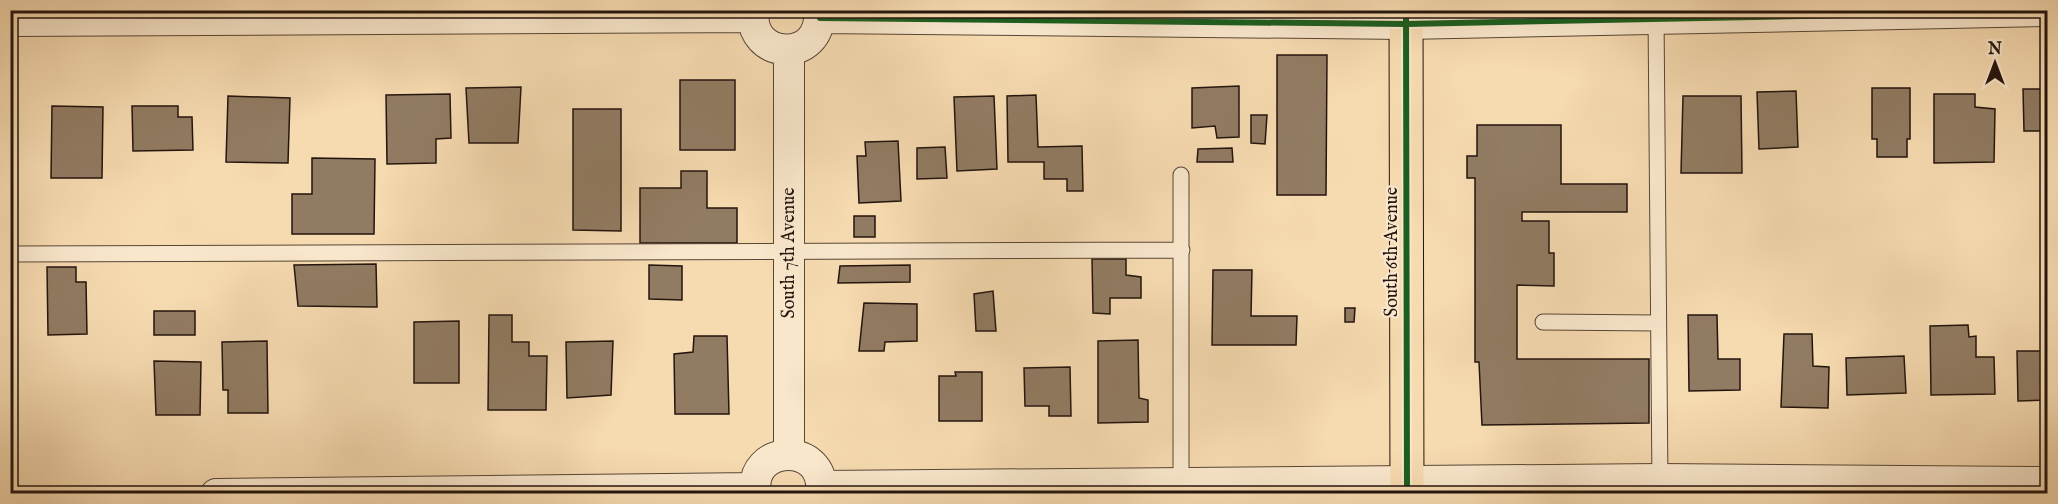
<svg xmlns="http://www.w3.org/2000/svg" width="2058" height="504" viewBox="0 0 2058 504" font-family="'IM FELL English',serif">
<rect width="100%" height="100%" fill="#f6dab0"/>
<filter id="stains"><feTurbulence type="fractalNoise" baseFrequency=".00333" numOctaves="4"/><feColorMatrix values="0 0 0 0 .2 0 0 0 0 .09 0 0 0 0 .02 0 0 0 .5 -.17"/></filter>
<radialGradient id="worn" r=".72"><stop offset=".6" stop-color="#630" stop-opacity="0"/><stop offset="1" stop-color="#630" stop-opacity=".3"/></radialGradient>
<path fill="#917b62" stroke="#24150e" stroke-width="1.5" d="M1277,55H1327L1326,195H1277Z
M680,80H735V150H680Z
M1239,86V137L1217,138L1215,126L1192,128V88Z
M521,87L518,143H469L466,88Z
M1872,88H1910V139H1907V157H1877V139H1872Z
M2023,89H2048V131H2024Z
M1796,91L1798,147L1759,149L1757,92Z
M450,94L451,138L436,139V163L387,164L386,95Z
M1934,94H1975V107L1995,109L1994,162L1934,163Z
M1036,95L1038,147L1082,146L1083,191H1067V179H1044V162H1008L1007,96Z
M228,96L290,98L288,163L226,162Z
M994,96L997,169L957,171L954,97Z
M1683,96H1741L1742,173H1681Z
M52,106L103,107L102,178H51Z
M132,106H178V117H192L193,150L133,151Z
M573,109H621V231L573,230Z
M1251,115H1267L1265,144L1251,143Z
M1477,125H1561V184H1627V212H1522V221H1549V253H1554V286L1517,285V359H1649V423L1482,425L1479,362H1475V178H1467V156H1477Z
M898,141L901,201L859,203L857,156H866L865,142Z
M945,147L947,178L917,179V148Z
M1232,148L1233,162H1197L1198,149Z
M312,158L375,159L374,234H292V194H312Z
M681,171H707V208H737V243H640V188H681Z
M854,216H875V237H854Z
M1092,259H1126V275L1141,277V298H1110V314L1093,313Z
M376,264L377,307L298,306L294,265Z
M649,265L682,266V300L649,299Z
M910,265V282L838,283L840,266Z
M47,267H76V282H86L87,334L48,335Z
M1213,270H1252L1251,316H1297L1296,345H1212Z
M993,291L996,331H976L974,294Z
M864,303L917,304V341L885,342L884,351H859Z
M1345,308H1355L1354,322H1345Z
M154,311H195V335H154Z
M489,315H512V342H529V356H547L546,410H488Z
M1688,315H1717L1718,359H1740V390L1689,391Z
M459,321V383H414V322Z
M1968,325L1969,337L1976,336V357H1994L1995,394L1931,395L1930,326Z
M1784,334H1812L1813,366L1829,367L1828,408L1781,407Z
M694,336H727L729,414H675L674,354L693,352Z
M1138,340L1139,398L1148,400V422L1098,423V341Z
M267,341L268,413H228V390H223L222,342Z
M613,341L611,395L567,398L566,342Z
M2017,351H2048V400L2018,401Z
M1904,356L1906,393L1847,395L1846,358Z
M154,361L201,362L200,415H156Z
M1070,367L1071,416H1049V406H1025L1024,368Z
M955,372H982V421H939V376H956Z"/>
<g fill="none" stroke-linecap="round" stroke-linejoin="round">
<defs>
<path id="service" d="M1656,14L1660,485
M1181,175V488
M10,254L1182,250
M1543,322L1658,323"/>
<path id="minor" d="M754,10C746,60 824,65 819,10
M820,18L1406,24L2048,11
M10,21L753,17
M789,455V50
M822,486L1660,479L2048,482
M216,494L755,488
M756,494C747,444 827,440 821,494"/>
<path id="primary" d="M1406,10L1407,494"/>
</defs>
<use href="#service" stroke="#584636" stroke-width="17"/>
<use href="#minor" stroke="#584636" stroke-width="32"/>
<use href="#primary" stroke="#24150e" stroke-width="35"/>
<use href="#service" stroke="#f9e7cc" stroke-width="15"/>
<use href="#minor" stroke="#f9e7cc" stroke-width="30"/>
<use href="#primary" stroke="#f6dab0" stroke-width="33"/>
<defs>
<path id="cycleway" d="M1406,10L1407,494
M820,18L1406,24L2048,11"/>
</defs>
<use href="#cycleway" stroke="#f9e7cc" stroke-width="10"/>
<use href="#cycleway" stroke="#1b5e20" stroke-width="6"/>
</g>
<g text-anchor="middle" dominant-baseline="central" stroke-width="4.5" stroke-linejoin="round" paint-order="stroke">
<g font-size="18" fill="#24150e" stroke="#f9e7cc">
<text transform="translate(1392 252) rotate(-90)">South 6th Avenue</text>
<text transform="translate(789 253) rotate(-90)">South 7th Avenue</text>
</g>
</g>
<rect width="2058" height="504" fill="none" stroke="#f6dab0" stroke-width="36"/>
<rect x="12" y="12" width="2034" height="480" fill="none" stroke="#24150e" stroke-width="3"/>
<rect x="18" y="18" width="2022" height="468" fill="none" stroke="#24150e" stroke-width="1.5"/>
<g transform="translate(1995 63)" stroke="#f9e7cc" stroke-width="4.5" paint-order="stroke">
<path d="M0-4.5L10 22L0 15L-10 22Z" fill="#24150e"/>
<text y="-9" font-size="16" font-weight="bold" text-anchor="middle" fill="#24150e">N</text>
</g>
<rect width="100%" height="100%" filter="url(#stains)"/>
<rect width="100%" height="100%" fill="url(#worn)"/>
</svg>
